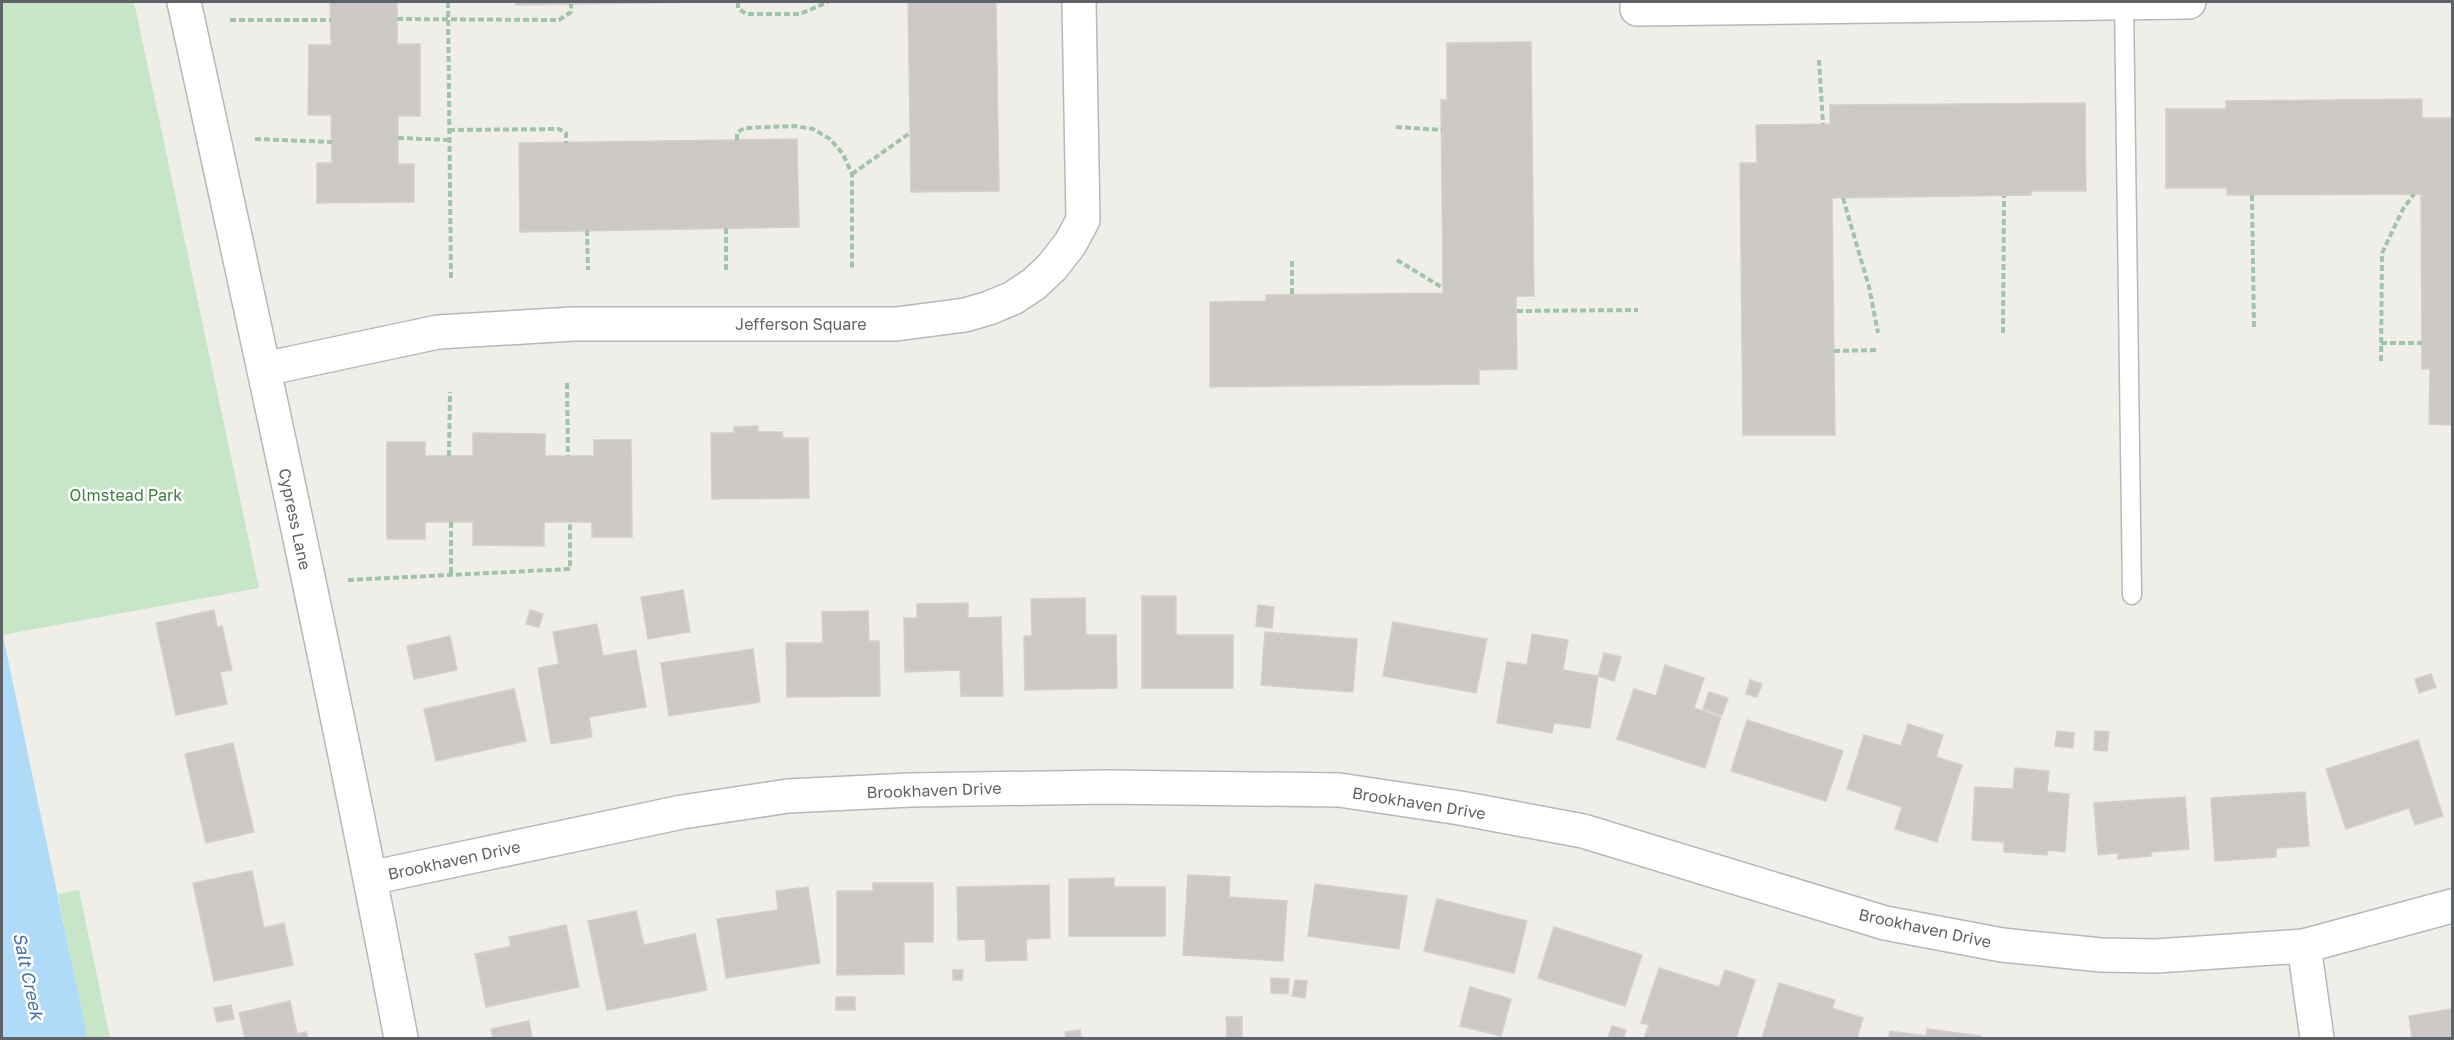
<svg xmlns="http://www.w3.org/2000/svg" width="2454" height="1040" viewBox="0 0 2454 1040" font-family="'Golos Text',sans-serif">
<rect width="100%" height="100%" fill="#f0eee8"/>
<path fill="#c7e5c7" d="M2,2H134L259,588L2,635Z
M79,890L110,1038H87L58,894Z"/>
<path fill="#afdaf8" d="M2,631L83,1016L87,1038H3L2,1031Z"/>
<path fill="#ccc9c4" stroke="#d4d0c7" stroke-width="1.5" d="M330,2H397V44H420V116H398V164H414V202L317,203V163H332L331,115H308L309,45H331Z
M516,2H703L516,5Z
M908,2H996L999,191L911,192Z
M1531,42L1534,296H1516L1517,369L1479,370V384L1210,387V302L1266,301V295L1443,293L1441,100H1447V43Z
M2422,99V118H2452V425L2429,424L2430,369H2422L2421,194L2227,195V188H2166V109H2226V101Z
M2085,103L2086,191H2031V195L1832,198L1835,435H1743L1740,163H1757L1756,125L1830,124V105Z
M797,139L799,227L520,232L519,143Z
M758,426V432H782L783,438H808L809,498L712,499L711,433H734V427Z
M473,433L545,434V456H594V440H631L632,537H592V522H544V546L473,545V522H425V539H387V442H425V456H473Z
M683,590L690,632L648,639L641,597Z
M1142,596H1176V635H1233V688H1142Z
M1085,598L1086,635H1116L1117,688L1025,690L1024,636H1032L1031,599Z
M968,603V618L1001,617L1003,696H961L960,670L905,672L904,618H917V604Z
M1258,605L1274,607L1272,628L1256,626Z
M214,610L217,627L222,626L232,670L220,672L227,704L176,715L156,623Z
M530,610L543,614L539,627L526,624Z
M868,611L869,641H879L880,696L787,697L786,643H823L822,612Z
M1393,622L1487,639L1476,693L1383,676Z
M597,624L603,656L636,650L646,707L589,717L592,737L551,744L538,668L559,664L553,632Z
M1265,632L1357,639L1353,692L1261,685Z
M1532,634L1568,640L1563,670L1598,676L1590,728L1554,723L1552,733L1497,723L1507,662L1527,665Z
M450,636L457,670L414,679L407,646Z
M753,649L760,702L669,716L661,663Z
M1604,653L1621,657L1614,681L1598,676Z
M1665,665L1704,678L1694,708L1721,717L1705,768L1617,739L1634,689L1656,696Z
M2431,674L2436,687L2419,693L2415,679Z
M1750,680L1762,684L1757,697L1746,694Z
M514,689L526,741L436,761L424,709Z
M1709,692L1728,698L1722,715L1703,709Z
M1747,720L1843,751L1826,801L1731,771Z
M1908,724L1943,735L1936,757L1962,765L1937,842L1895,829L1902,807L1847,789L1864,735L1901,746Z
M2057,731L2074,733L2073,748L2055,746Z
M2095,731L2109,732L2107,751L2094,750Z
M2418,740L2443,816L2415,825L2409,808L2346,829L2326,769Z
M233,743L254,832L206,843L185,754Z
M2015,768L2049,771L2047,792L2069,794L2065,852L2048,850L2047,855L2004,852V842L1972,840L1975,787L2013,789Z
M2305,792L2309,846L2276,848V857L2215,861L2211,798Z
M2185,797L2189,849L2151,852V856L2118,859V853L2098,855L2094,803Z
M252,871L264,928L284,923L293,965L214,981L193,883Z
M1188,875L1230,877L1229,897L1287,901L1283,961L1183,955Z
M1114,878V887H1165V936H1069V879Z
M873,883H933V942H904V974L837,975V891H873Z
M1315,884L1407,896L1399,949L1308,936Z
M1049,885L1050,938L1026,939L1027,960L986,961L985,939L958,940L957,887Z
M808,887L820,963L726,978L717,919L778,910L776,891Z
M1437,899L1527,921L1514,973L1424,951Z
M636,911L644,945L695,934L707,990L607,1010L588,921Z
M566,925L579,987L486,1007L475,954L511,946L509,937Z
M1554,927L1642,955L1625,1006L1538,978Z
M1659,968L1719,987L1725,970L1755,980L1736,1038H1644L1649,1025L1641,1023Z
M953,970H963L962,980H953Z
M1271,978L1289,979L1288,994L1271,993Z
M1295,980L1307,981L1305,998L1292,996Z
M1779,983L1835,1000L1832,1008L1863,1018L1857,1038H1762Z
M1470,987L1511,999L1501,1036L1460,1026Z
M836,997H855V1010H836Z
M290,1001L297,1034L306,1032L308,1038H245L239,1013Z
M231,1005L234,1019L217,1022L214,1008Z
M2452,1009V1038H2412L2409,1016Z
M1226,1017H1242V1038H1227Z
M529,1021L532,1038H493L491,1029Z
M1612,1026L1626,1030L1624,1038H1608Z
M1927,1029L1981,1036V1038H1889L1890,1031L1926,1036Z
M1080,1030L1081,1038H1066L1065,1032Z"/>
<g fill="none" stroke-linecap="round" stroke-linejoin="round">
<defs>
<path id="lane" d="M2124,2L2132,595"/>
<path id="street" d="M184,2C259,346 335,692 401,1038
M1637,2V9L2189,2
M264,369L438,332L573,324H896L965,315L989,308L1013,298L1034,284L1052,267L1070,244L1083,220L1079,2
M370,878L682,812L788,796L911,790L1107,787L1339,790L1460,808L1583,831L1885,923L2002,945L2101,955L2156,956L2304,946L2452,906
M2304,946L2317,1038"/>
</defs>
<use href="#lane" stroke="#b5b8bb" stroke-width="21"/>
<use href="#street" stroke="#b5b8bb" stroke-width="36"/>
<path stroke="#9fc4a9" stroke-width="4" stroke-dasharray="6 3" stroke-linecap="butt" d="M448,2L451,279
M738,2V8L746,14H800L828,2
M397,19L559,20L571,12V4
M230,20H331
M1819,60L1823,124
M1396,127L1442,130
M449,130L559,129L566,133V143
M398,138L450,140
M255,139L332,142
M737,140V133L744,128L795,126L813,129L830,139L843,154L852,174V268
M852,174L910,133
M2252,195L2254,330
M1843,198L1869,287L1878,333
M726,228V270
M587,230L588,270
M1397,260L1443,288
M1292,261V295
M1517,311L1638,310
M2003,333L2004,196
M2381,343H2422
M1834,351L1878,350
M2381,361L2382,253L2403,209L2414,194
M567,383L568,456
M449,456L450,392
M451,522V575
M348,580L570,569V522"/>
<use href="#lane" stroke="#fff" stroke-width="18"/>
<use href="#street" stroke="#fff" stroke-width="33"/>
</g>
<g text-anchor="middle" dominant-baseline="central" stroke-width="5" stroke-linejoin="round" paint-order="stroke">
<g font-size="16" fill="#5f6367" stroke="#fff">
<text x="801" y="324">Jefferson Square</text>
<text transform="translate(295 519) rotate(78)">Cypress Lane</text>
<text transform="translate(934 790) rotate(-2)">Brookhaven Drive</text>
<text transform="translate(1419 803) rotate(9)">Brookhaven Drive</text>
<text transform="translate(454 860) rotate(-12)">Brookhaven Drive</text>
<text transform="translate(1925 928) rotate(12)">Brookhaven Drive</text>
</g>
<g font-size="16" fill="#3c803e" stroke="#fff">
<text x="126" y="495">Olmstead Park</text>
</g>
<g font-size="18" font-style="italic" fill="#4975a2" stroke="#fff">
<text transform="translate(29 976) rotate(78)">Salt Creek</text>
</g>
</g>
<rect width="2454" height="1040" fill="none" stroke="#5f6367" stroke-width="6"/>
</svg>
